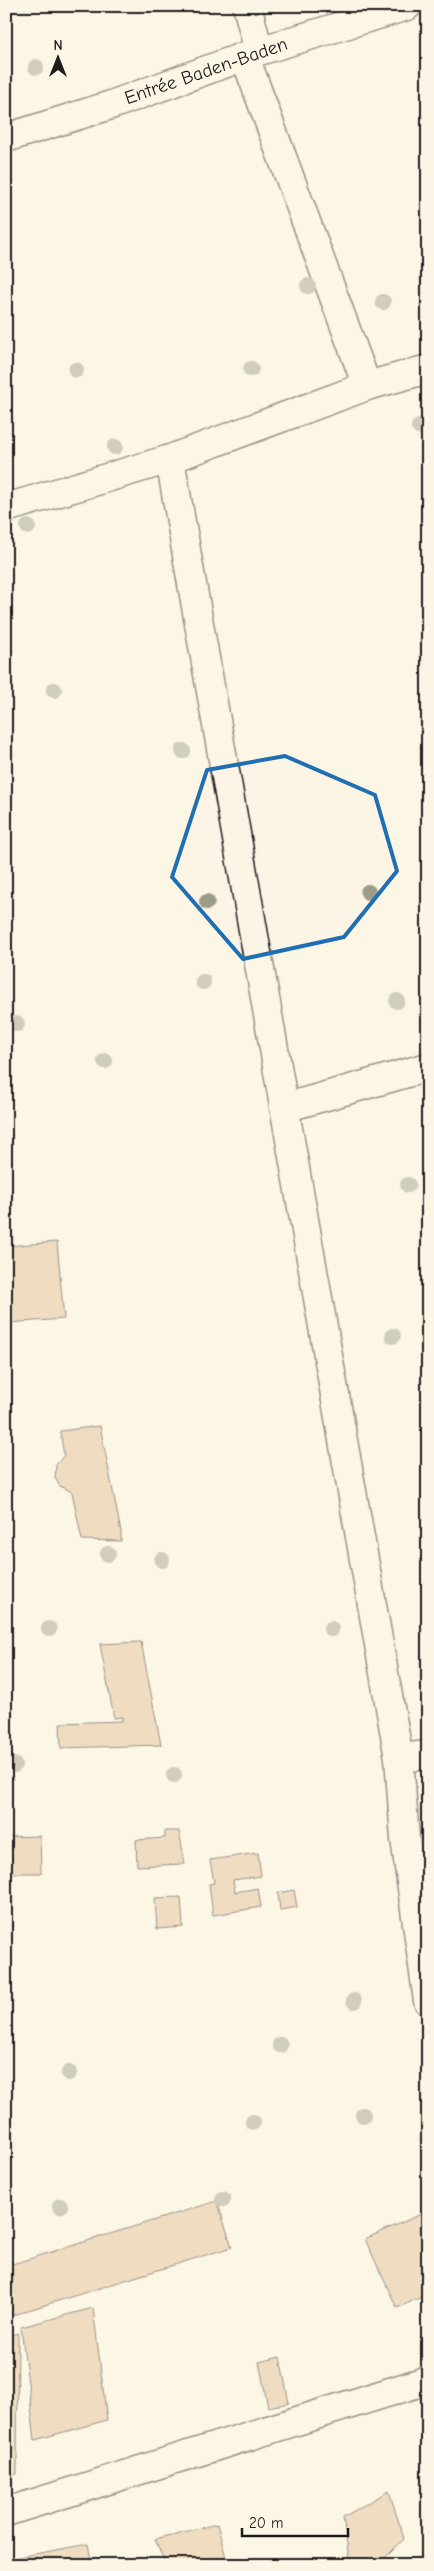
<svg xmlns="http://www.w3.org/2000/svg" width="434" height="2571" viewBox="0 0 434 2571" font-family="'Comic Neue',sans-serif">
<rect width="100%" height="100%" fill="#fcf5e5"/>
<filter id="ink" filterUnits="userSpaceOnUse"><feTurbulence type="fractalNoise" baseFrequency=".02" numOctaves="2"/><feDisplacementMap in="SourceGraphic" scale="10" xChannelSelector="R" yChannelSelector="G"/><feConvolveMatrix kernelMatrix="1 2 1 2 8 2 1 2 1" color-interpolation-filters="sRGB"/></filter>
<g filter="url(#ink)">
<path fill="#e2be94" stroke="#1c1c1c" d="M57,1242L64,1319L6,1323V1246Z
M100,1426L121,1532V1541L82,1540L72,1492L60,1486L55,1478L56,1465L64,1455L60,1431Z
M141,1642L161,1745L61,1748L60,1723L122,1721V1717L114,1718L100,1644Z
M165,1831H179L185,1864L137,1866L136,1840L165,1838Z
M40,1836L41,1873H6V1837Z
M258,1853L261,1876L233,1880L235,1892L258,1888L261,1907L213,1915L209,1884L214,1883L210,1860Z
M6,1873H10L12,1927H6Z
M294,1890L297,1907L280,1910L278,1893Z
M181,1897L183,1927L157,1929L155,1898Z
M217,2201L232,2247L6,2317V2266Z
M428,2211V2294L397,2308L365,2239Z
M93,2308L107,2420L35,2440L21,2327Z
M18,2333L17,2474L6,2476V2337Z
M280,2357L289,2403L268,2407L259,2362Z
M389,2491L404,2539L378,2565H350L343,2517Z
M217,2524L228,2565H166L155,2539Z
M88,2544L92,2565H6L8,2559Z"/>
<g fill="none" stroke-linecap="round" stroke-linejoin="round">
<defs>
<path id="street" d="M247,6L259,51
M245,57L367,386
M6,138L111,105L259,51L407,6
M170,459L399,1758L405,1839L428,2001
M6,508L170,459L367,386L428,369
M284,1108L428,1067
M399,1758L428,1755
M6,2512L428,2380"/>
</defs>
<use href="#street" stroke="#1c1c1c" stroke-width="31"/>
<use href="#street" stroke="#fcf5e5" stroke-width="28"/>
</g>
<g fill="#9d9c88">
<circle cx="36" cy="67" r="8"/>
<circle cx="308" cy="286" r="8"/>
<circle cx="383" cy="302" r="8"/>
<circle cx="251" cy="369" r="8"/>
<circle cx="76" cy="370" r="8"/>
<circle cx="419" cy="427" r="8"/>
<circle cx="115" cy="447" r="8"/>
<circle cx="28" cy="527" r="8"/>
<circle cx="54" cy="690" r="8"/>
<circle cx="183" cy="751" r="8"/>
<circle cx="368" cy="892" r="8"/>
<circle cx="207" cy="902" r="8"/>
<circle cx="203" cy="982" r="8"/>
<circle cx="397" cy="1001" r="8"/>
<circle cx="17" cy="1024" r="8"/>
<circle cx="105" cy="1061" r="8"/>
<circle cx="408" cy="1185" r="8"/>
<circle cx="393" cy="1336" r="8"/>
<circle cx="108" cy="1554" r="8"/>
<circle cx="162" cy="1560" r="8"/>
<circle cx="49" cy="1629" r="8"/>
<circle cx="331" cy="1629" r="8"/>
<circle cx="14" cy="1765" r="8"/>
<circle cx="174" cy="1775" r="8"/>
<circle cx="354" cy="2001" r="8"/>
<circle cx="280" cy="2045" r="8"/>
<circle cx="69" cy="2073" r="8"/>
<circle cx="363" cy="2115" r="8"/>
<circle cx="253" cy="2122" r="8"/>
<circle cx="223" cy="2199" r="8"/>
<circle cx="60" cy="2206" r="8"/>
</g>
</g>
<path d="M0 0H434V2571H0ZM285,756L375,795L397,871L344,937L243,959L172,877L207,770Z" fill="#fcf5e5" fill-opacity=".55" fill-rule="evenodd"/>
<path fill="none" stroke="#1f6fb2" stroke-width="4" stroke-linejoin="round" d="M285,756L375,795L397,871L344,937L243,959L172,877L207,770Z"/>
<g text-anchor="middle" dominant-baseline="central" stroke-width="4.5" stroke-linejoin="round" paint-order="stroke">
<g font-size="19" fill="#1c1c1c" stroke="#fcf5e5">
<text transform="translate(206 71) rotate(-19)">Entrée Baden-Baden</text>
</g>
</g>
<rect width="434" height="2571" fill="none" stroke="#fcf5e5" stroke-width="25"/>
<rect x="12" y="12" width="409" height="2546" fill="none" stroke="#1c1c1c" stroke-width="2" filter="url(#ink)"/>
<g transform="translate(58 58)" stroke="#fcf5e5" stroke-width="4" paint-order="stroke">
<path d="M0-4L9 19L0 12L-9 19Z" fill="#1c1c1c"/>
<text y="-8" font-size="14" font-weight="bold" text-anchor="middle" fill="#1c1c1c">N</text>
</g>
<path d="M242 2528v8h106v-8" fill="none" stroke="#1c1c1c" stroke-width="2.5"/>
<text x="249" y="2528" font-size="15" fill="#1c1c1c" stroke="#fcf5e5" stroke-width="4" paint-order="stroke">20 m</text>
</svg>
